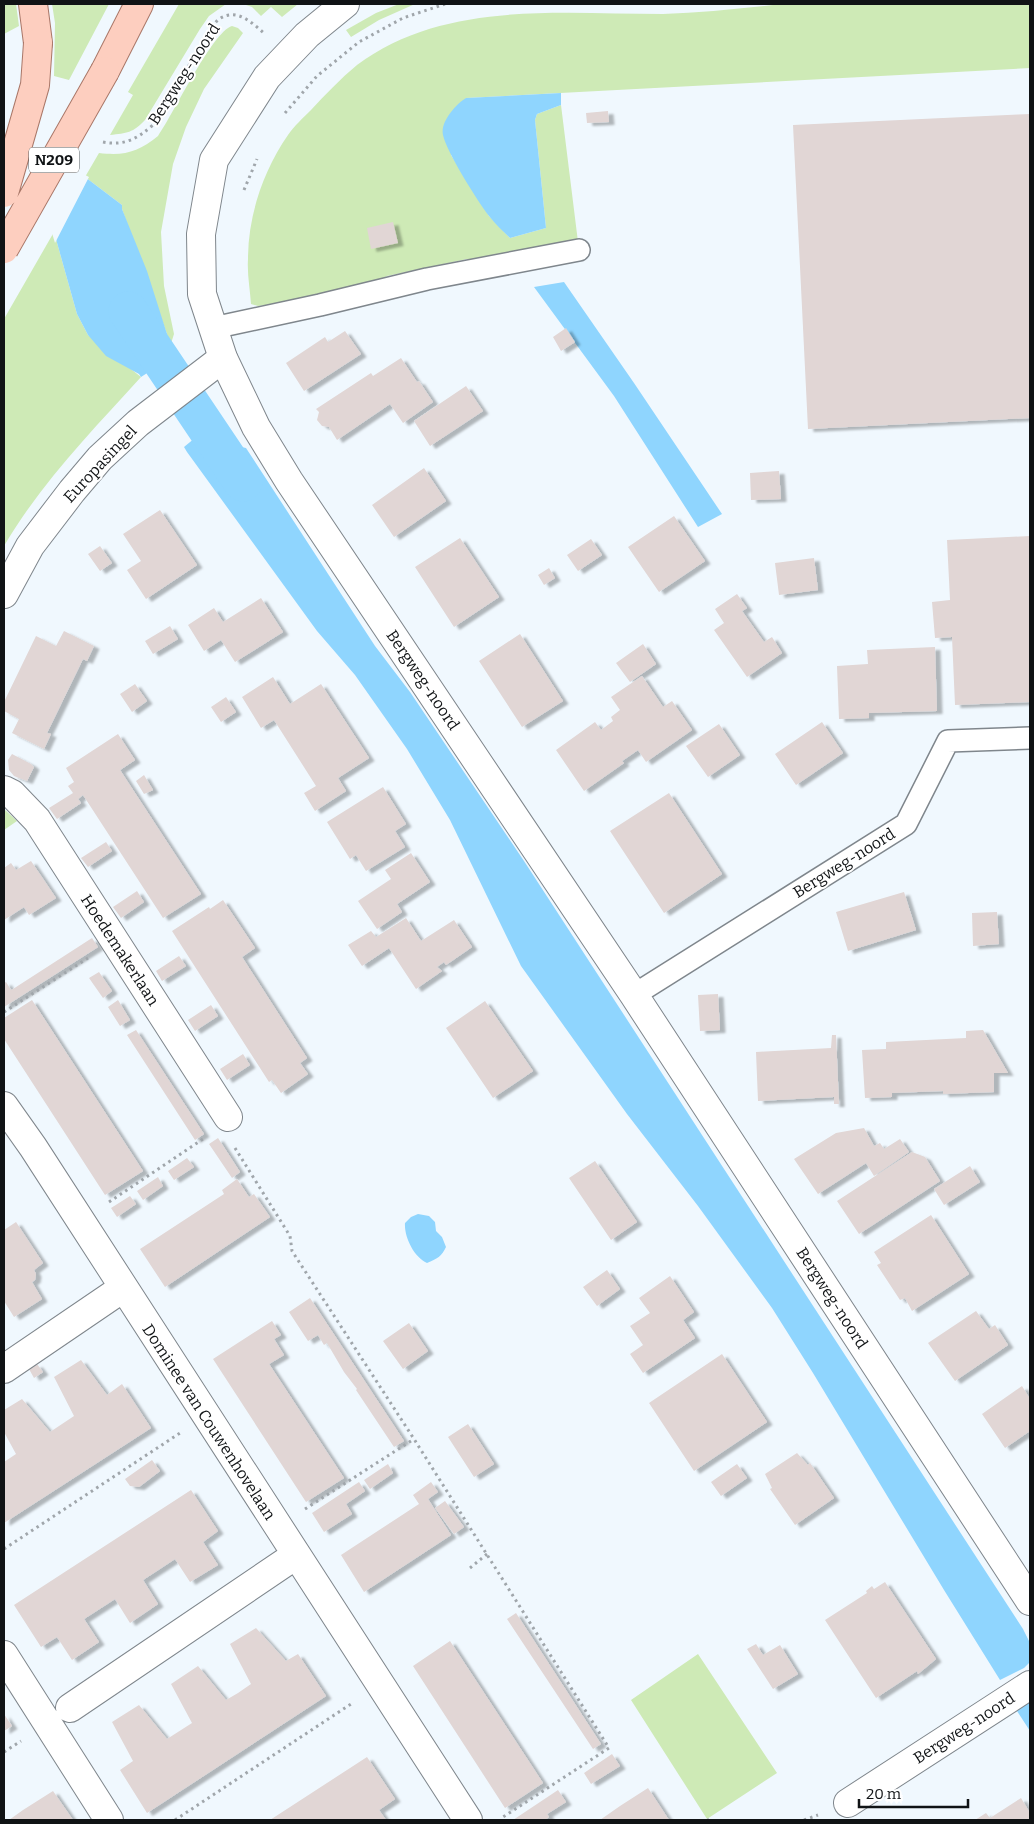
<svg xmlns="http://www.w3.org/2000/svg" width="1034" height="1824" viewBox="0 0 1034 1824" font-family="Bitter,serif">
<defs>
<filter id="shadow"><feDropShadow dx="5.5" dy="3" stdDeviation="1" flood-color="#0004"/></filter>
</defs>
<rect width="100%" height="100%" fill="#f0f8fe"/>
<path fill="#ceeab6" d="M4,4H16L19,26L4,34Z
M52,4H109L69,80L54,76L55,23Z
M179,4H226L209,16L200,29L145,120C133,133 127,133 110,135L133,95L128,92Z
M243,4H298L282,17L271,7L261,16L252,7Z
M399,4H415L379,20L351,37L346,30L376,13Z
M784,4H1030V68L466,98L451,155L489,216L510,238L546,228L535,120L537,114L561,105L578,242L483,262L467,259L387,276L369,286L289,302L258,306L251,304C250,289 247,274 248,259C248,216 263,171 288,135C294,126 303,118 311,110C325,95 340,79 357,65C444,0 560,14 663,14C703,13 744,8 784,4Z
M232,26L238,28L243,33L204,89L186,127L173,164L161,232L164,286L174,334L166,359L158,366L155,362L167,334L122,209V205L85,177L99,153C125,156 138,152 158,136C173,115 212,32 232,26Z
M54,232L77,314L88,335L141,377C92,431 41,483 4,546V319Z
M4,809L17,821L4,830Z
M698,1654L777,1773L707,1819L631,1700Z"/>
<path fill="#8fd5fe" d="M561,93V105L537,114L535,120L546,228L510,238C503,231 495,224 489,216C477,200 447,153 443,135C440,122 456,104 466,98Z
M4,135L85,177L122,205V209L147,271L167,334L156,362L158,366L141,377L139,374L106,356L88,335L77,314L54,232Z
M564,282L634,383L722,514L698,527L614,396L534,287Z
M201,433L232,445L246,448L375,646L410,692L524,861L1023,1629L1030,1643V1662L1024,1668L1000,1680L944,1590L813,1373L772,1308L698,1206L627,1114L521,966L450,820L407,749L355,675L317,631L187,452L184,447Z
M418,1214L429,1216L435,1222L436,1231L442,1237L446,1247C442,1256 437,1259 427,1263C414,1257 404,1237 405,1223L411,1217Z
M1030,1696V1731L1013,1705Z"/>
<path fill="#f0f8fe" d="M4,133L89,177L55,243L52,233L4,210Z"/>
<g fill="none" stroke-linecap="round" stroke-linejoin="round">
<path stroke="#8fd5fe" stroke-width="39" d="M128,311L243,482"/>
</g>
<path fill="#e1d6d5" filter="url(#shadow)" d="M608,111L609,122L587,123L586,113Z
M1030,114V418L808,429L793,125Z
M393,222L398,243L371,249L367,228Z
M566,328L575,342L561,351L553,337Z
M345,331L361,354L304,391L286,363L325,337L328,342Z
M401,358L417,382L419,381L433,402L403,423L390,404L337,440L329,427L322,426L317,420L319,412L316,409L371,373L373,376Z
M466,386L483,411L430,446L414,421Z
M424,468L446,501L394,537L372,505Z
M779,471L781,499L751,500L750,473Z
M160,510L197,565L146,599L127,570L141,561L123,534Z
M674,516L705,561L659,592L628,547Z
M1030,536V702L955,705L952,637L935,638L932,602L950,600L947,540Z
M460,538L499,597L454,627L415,567Z
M591,539L602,555L578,571L567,555Z
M100,546L112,563L100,571L88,554Z
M814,558L818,590L779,595L775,563Z
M549,568L555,578L544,585L538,575Z
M737,594L747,608L742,611L764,642L772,637L782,653L747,677L714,630L724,623L715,609Z
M261,598L283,632L235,662L221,640L204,651L188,625L214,608L223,622Z
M170,626L178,639L153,654L145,641Z
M64,631L94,646L87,661L83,659L47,733L51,734L44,749L12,733L19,719L4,711V702L36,636L56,646Z
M520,634L563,701L522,727L479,661Z
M643,644L656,664L630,682L616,663Z
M935,647L937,711L869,713V718L839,719L837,666L868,664L867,650Z
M642,676L663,707L672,701L692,730L646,762L638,750L622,761L624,763L584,791L556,750L595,722L601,730L613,721L611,717L620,710L611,697Z
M273,677L290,704L321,684L369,758L338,778L346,791L315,811L304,793L316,786L274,720L261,728L242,697Z
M135,684L147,701L132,712L120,694Z
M226,697L236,712L221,722L211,707Z
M822,722L843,753L796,785L775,754Z
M719,724L740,755L708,777L686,746Z
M118,734L135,760L120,770L201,894L163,918L83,795L78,799L81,803L57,819L49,808L73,793L68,786L74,782L66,768Z
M12,754L31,764L34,767L27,781L14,776L9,770L8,760Z
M144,775L153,790L144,794L136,781Z
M383,787L406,824L395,831L405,847L366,871L356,855L350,859L327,822Z
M669,793L722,874L664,913L610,831Z
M106,842L112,851L88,867L81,858Z
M411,853L430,882L397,904L402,912L377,929L358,901L391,879L385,870Z
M31,861L56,898L29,915L24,907L4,920V868L11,863L16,870Z
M137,891L144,902L121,918L113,907Z
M904,892L916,930L848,951L836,912Z
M223,900L255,948L242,957L307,1058L300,1063L308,1074L281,1093L272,1080L269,1082L172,931L209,907L210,909Z
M997,912L999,944L973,946L972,913Z
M406,918L421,941L454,920L472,947L446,965L444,962L437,967L442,971L416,989L389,948L362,966L348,945L371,931L376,937Z
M92,938L98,947L4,1007V983L6,982L11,990L13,989Z
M179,956L186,966L162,981L156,971Z
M99,972L112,991L103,998L89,978Z
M718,994L720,1030L700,1031L698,995Z
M32,1000L143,1171L105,1195L4,1039V1018Z
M118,1000L130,1020L120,1026L108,1007Z
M485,1001L533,1071L493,1098L446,1028Z
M211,1005L218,1016L195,1031L188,1020Z
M136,1030L204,1134L195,1140L127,1035Z
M983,1030L1008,1073H994V1092L943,1094V1091L892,1093V1097L865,1098L862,1050L886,1049V1042L966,1038V1031Z
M832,1035H836L839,1104H834V1097L758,1101L756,1052L831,1048Z
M243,1054L250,1065L227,1080L220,1069Z
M864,1128L874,1146L880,1143L884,1149L900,1139L909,1152L874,1176L866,1163L818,1194L794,1159L836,1133Z
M218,1138L240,1172L232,1178L209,1144Z
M912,1152L925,1157L940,1181L859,1234L837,1201Z
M187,1158L194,1167L174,1180L168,1171Z
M595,1161L637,1222L611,1240L569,1178Z
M970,1166L980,1182L944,1205L934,1189Z
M158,1177L163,1186L143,1200L137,1191Z
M237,1179L249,1197L254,1194L270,1217L165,1287L140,1249L224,1194L222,1190Z
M130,1196L136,1204L117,1217L111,1208Z
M931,1215L969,1274L912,1311L905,1298L900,1300L877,1265L881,1263L874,1252Z
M16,1222L43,1263L34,1270L36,1274L35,1280L32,1282L42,1299L14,1317L4,1301V1230Z
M607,1270L620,1289L597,1306L583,1287Z
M670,1276L694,1312L683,1320L695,1338L643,1373L630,1354L643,1345L630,1326L650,1313L639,1298Z
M310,1298L404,1441L394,1447L356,1390L357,1389L344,1372L327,1343L324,1345L318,1335L308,1341L289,1312Z
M976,1311L989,1329L995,1325L1008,1345L955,1381L928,1343Z
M272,1321L281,1335L274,1339L284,1355L269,1364L344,1478L306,1502L213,1359Z
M409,1323L428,1351L403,1369L383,1341Z
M722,1354L767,1422L694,1471L649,1403Z
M81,1360L107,1395L122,1384L151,1428L4,1523V1462L16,1454L4,1432V1410L22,1399L50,1432L74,1416L54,1377Z
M37,1364L43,1372L34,1378L29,1369Z
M1022,1386L1030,1399V1431L1005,1448L982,1414Z
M468,1424L494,1464L474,1477L448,1437Z
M797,1453L808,1465L810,1463L834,1498L795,1525L770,1489L772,1488L765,1474Z
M152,1460L160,1471L139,1487L130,1486L125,1479Z
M388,1464L393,1473L370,1489L364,1480Z
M737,1464L747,1478L721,1496L711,1482Z
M359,1482L365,1491L346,1504L352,1514L324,1532L312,1513Z
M431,1482L438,1492L428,1499L451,1535L364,1592L341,1555L419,1504L413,1495Z
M191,1490L218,1531L203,1542L218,1565L190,1582L175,1559L143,1580L158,1604L130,1623L115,1599L84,1619L99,1642L72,1660L57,1637L41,1647L14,1605Z
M445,1501L464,1527L454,1534L435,1508Z
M885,1582L936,1659L918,1674L917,1671L876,1698L825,1620L867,1593L866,1591L872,1586L874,1589Z
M516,1613L601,1744L593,1749L507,1619Z
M256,1628L286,1661L298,1654L326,1696L147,1813L120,1770L133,1761L112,1722L139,1705L167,1739L192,1723L171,1684L198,1666L226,1700L238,1693L251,1684L230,1644Z
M450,1641L543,1783L505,1808L413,1666Z
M756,1644L763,1655L780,1645L798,1674L773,1689L747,1649Z
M4,1714L12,1726L4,1731Z
M612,1754L620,1766L591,1784L584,1773Z
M367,1757L395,1799L379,1810L386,1820H270Z
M648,1788L669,1820H600L620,1806Z
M558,1790L566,1802L547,1814L549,1817L545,1820H513Z
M53,1791L73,1820H9L23,1810Z
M1021,1798L1030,1813V1820H975L986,1813L990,1818Z"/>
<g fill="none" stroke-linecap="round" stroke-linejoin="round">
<defs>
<path id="lane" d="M213,328L320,305L427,279L579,250
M634,995L906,824L948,741L1030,738"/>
<path id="street" d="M4,594L30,546L72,491L100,458L138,423L223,358
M4,790L12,794L37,820L228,1117
M4,1106L33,1147L468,1820
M4,1369L123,1288
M4,1655L109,1820
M70,1708L296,1555
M848,1803L1030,1685"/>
<path id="secondary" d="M345,4L307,35L267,77L214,160L201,234L202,294L223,358L256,427L289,481L634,995L1030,1601"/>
<path id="primary" d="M33,4L38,43
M105,71L139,4"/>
</defs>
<use href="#lane" stroke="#7f868c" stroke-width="24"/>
<use href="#street" stroke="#7f868c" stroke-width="30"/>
<use href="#secondary" stroke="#7f868c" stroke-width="30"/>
<use href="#primary" stroke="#a97768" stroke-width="30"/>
<path stroke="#a0a6ab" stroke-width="3" stroke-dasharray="2.5 4" stroke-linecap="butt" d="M285,113L317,76L359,42L403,18L445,4
M103,142C124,146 137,139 153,125L209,32C212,28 215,22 219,19C237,7 252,23 265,34
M244,190L257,159
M4,1012L88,958
M235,1148L290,1236L292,1251L414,1439L609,1748L500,1819
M109,1202L203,1139
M305,1509L414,1439
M4,1549L180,1433
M470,1568L487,1554
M4,1752L21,1741
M707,1819L708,1820
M175,1820L354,1702
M804,1820L818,1815"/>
<use href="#lane" stroke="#fff" stroke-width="21"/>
<use href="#street" stroke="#fff" stroke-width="28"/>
<use href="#secondary" stroke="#fff" stroke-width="28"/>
<use href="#primary" stroke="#fdcebf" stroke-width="28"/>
<defs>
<path id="primary-bridge" d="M4,193L35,85L38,43
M4,249L105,71"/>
</defs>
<use href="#primary-bridge" stroke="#a97768" stroke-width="30" stroke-linecap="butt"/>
<use href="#primary-bridge" stroke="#fdcebf" stroke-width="28"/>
</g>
<g text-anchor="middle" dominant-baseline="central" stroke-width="4" stroke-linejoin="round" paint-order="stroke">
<rect fill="#fff" stroke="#585a5b" stroke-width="1" x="29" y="147.5" width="50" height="25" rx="4"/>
<g font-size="15" font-weight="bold" fill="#101315">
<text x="54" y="160">N209</text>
</g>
<g font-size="16" fill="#101315" stroke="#fff">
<text transform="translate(184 74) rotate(-57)">Bergweg-noord</text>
<text transform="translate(100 464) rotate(-47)">Europasingel</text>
<text transform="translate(423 680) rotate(56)">Bergweg-noord</text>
<text transform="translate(844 863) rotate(-32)">Bergweg-noord</text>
<text transform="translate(120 950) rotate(57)">Hoedemakerlaan</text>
<text transform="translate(832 1298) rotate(57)">Bergweg-noord</text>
<text transform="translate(209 1422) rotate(57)">Dominee van Couwenhovelaan</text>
<text transform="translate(964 1728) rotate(-33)">Bergweg-noord</text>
</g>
</g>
<rect width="1034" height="1824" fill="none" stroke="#101315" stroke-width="10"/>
<path d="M859 1799v8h109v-8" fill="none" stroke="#101315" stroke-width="2.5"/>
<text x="866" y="1799" font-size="15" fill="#101315" stroke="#ffffff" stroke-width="4" paint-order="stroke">20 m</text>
</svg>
